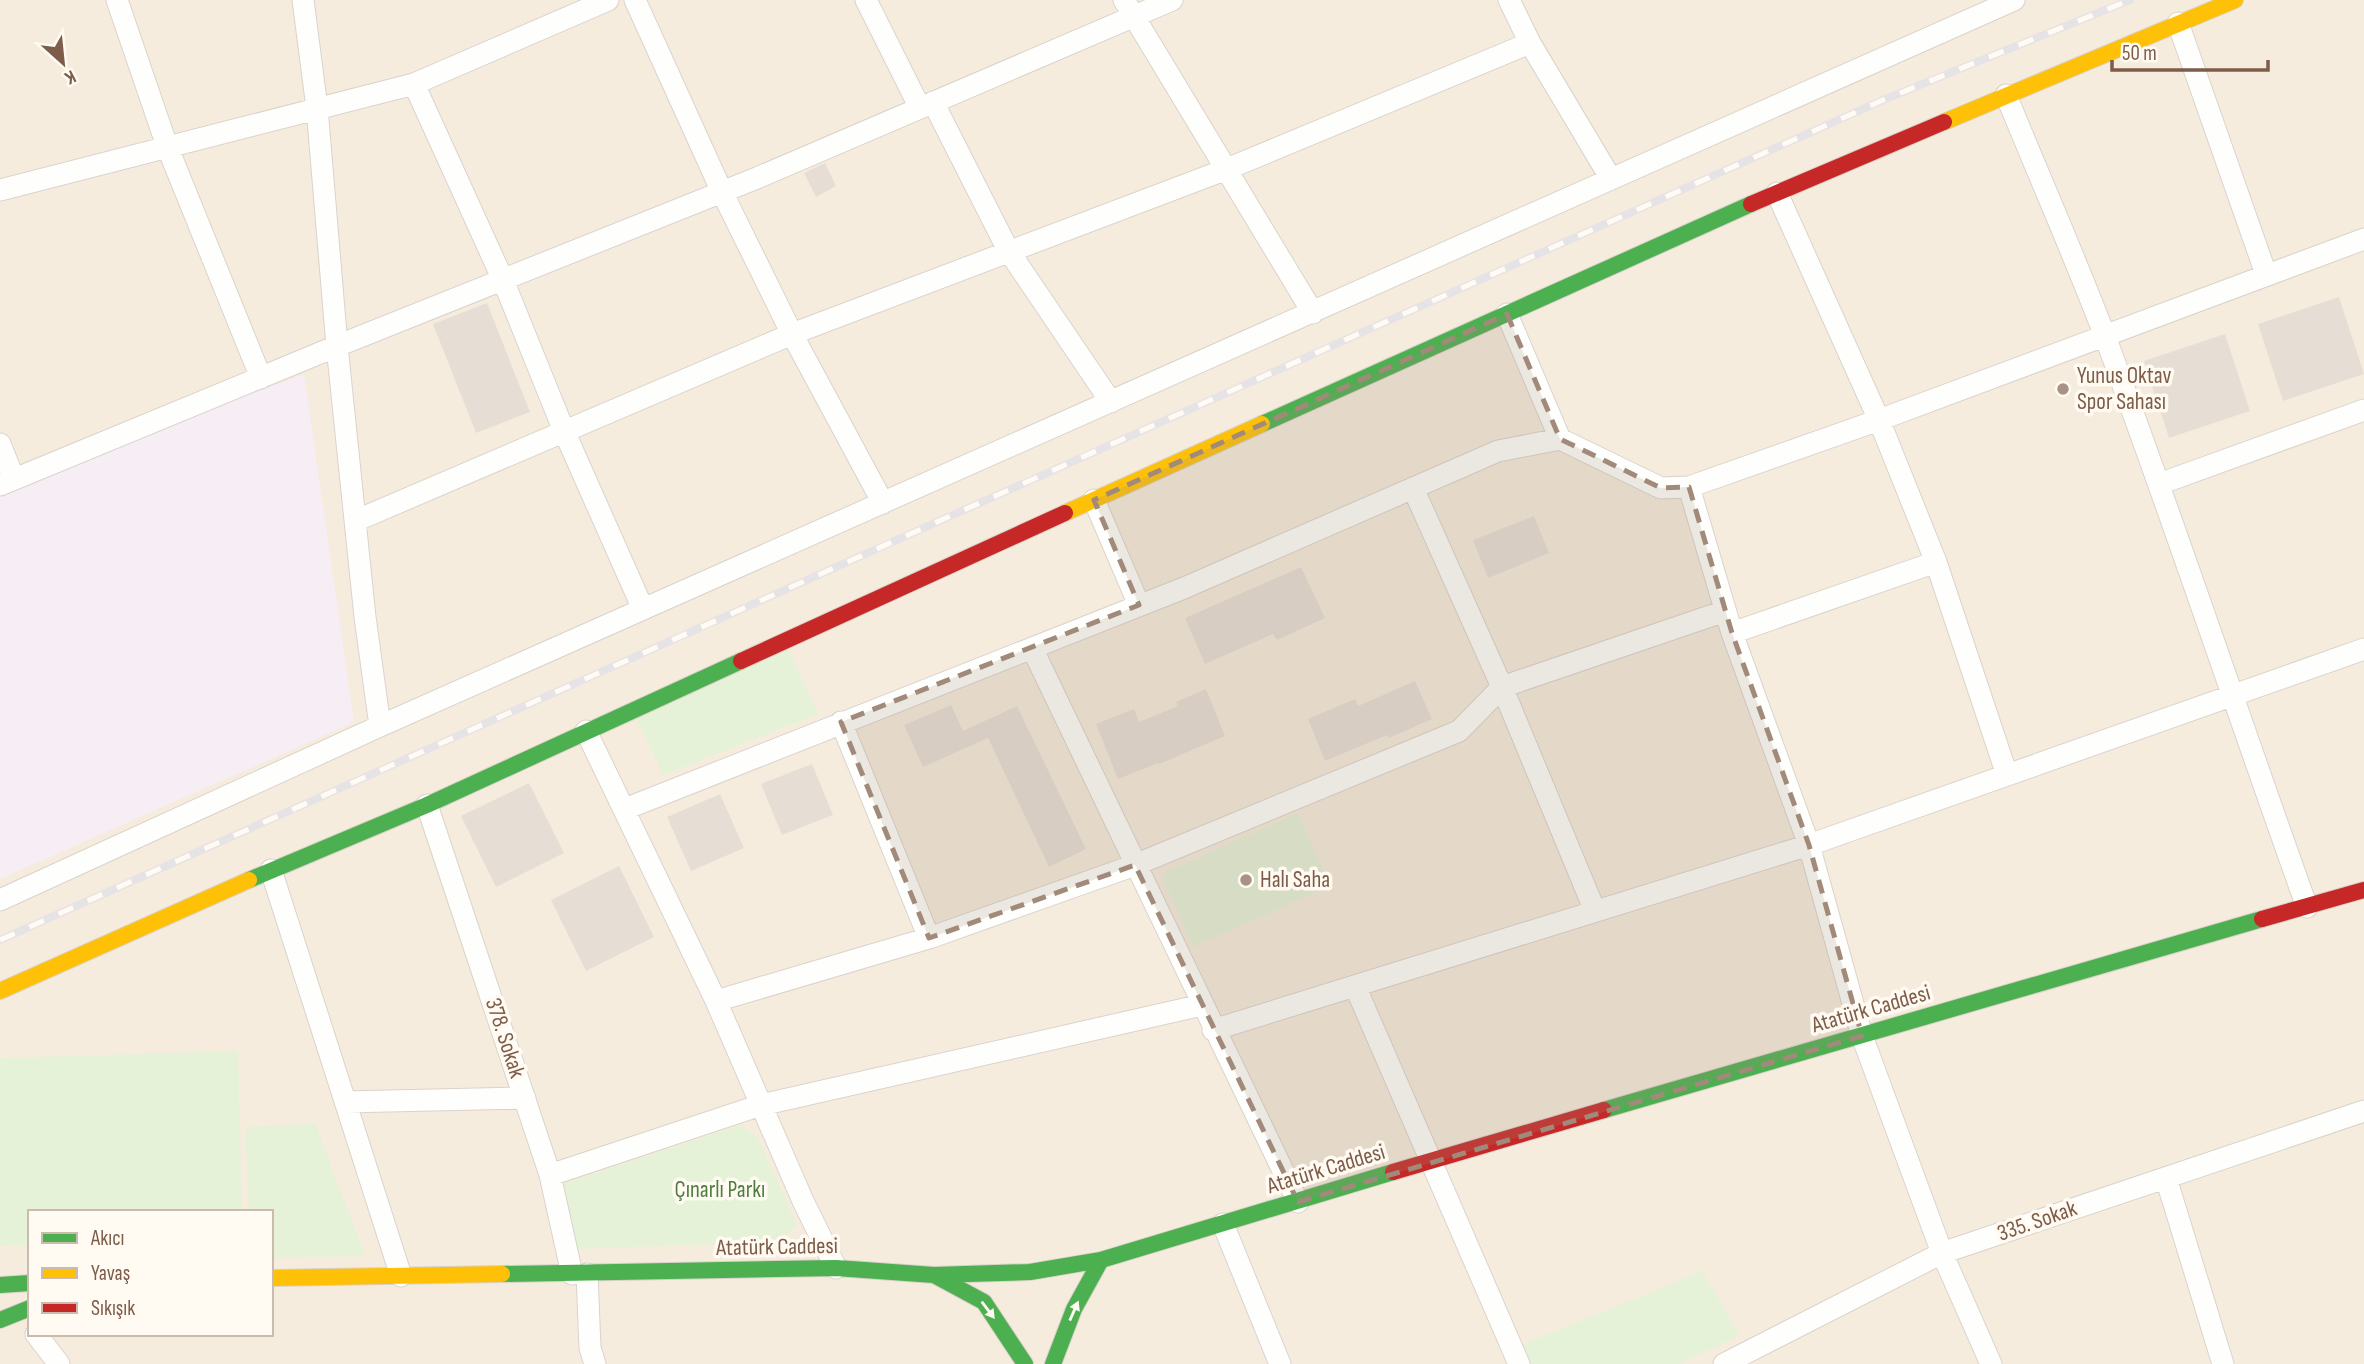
<svg xmlns="http://www.w3.org/2000/svg" width="2364" height="1364" viewBox="0 0 2364 1364" font-family="'Sofia Sans Condensed',sans-serif">
<rect width="100%" height="100%" fill="#f9f6ee"/>
<path fill="#f6ecde" fill-rule="evenodd" d="M0,0H2364V1364H0ZM30,1212H271V1334H30Z"/>
<path fill="#f6edf5" d="M304,375L354,722L0,879V494L183,417Z"/>
<path fill="#e5f2d7" d="M786,645L818,714L663,775L636,717Z
M1298,813L1330,886L1193,947L1161,874Z
M238,1051L242,1212H30V1245L0,1246V1058Z
M315,1123L365,1256L271,1258V1212H249L245,1127Z
M742,1125L758,1138L797,1225L779,1242L576,1249L558,1190L564,1183Z
M1702,1271L1740,1335L1679,1364H1531L1522,1345Z"/>
<path fill="#e6ded5" d="M825,163L836,186L816,197L804,173Z
M2339,297L2364,374L2283,401L2258,324Z
M487,303L530,412L476,433L433,324Z
M2225,334L2250,411L2169,438L2144,361Z
M1534,516L1549,553L1488,578L1473,540Z
M1301,567L1325,618L1277,640L1273,634L1205,664L1185,618Z
M1415,681L1432,719L1389,738L1387,735L1325,761L1308,719L1355,699L1358,706Z
M1206,689L1225,736L1159,764L1158,763L1118,779L1096,724L1134,709L1139,722L1178,706L1176,702Z
M951,705L963,731L1017,706L1086,849L1049,867L988,738L923,767L904,725Z
M812,764L833,815L782,835L761,784Z
M529,783L564,853L496,887L461,816Z
M720,794L744,848L691,871L667,817Z
M619,866L654,937L586,971L551,900Z"/>
<g fill="none" stroke-linecap="round" stroke-linejoin="round">
<defs>
<path id="street" d="M117,0L167,146L261,378
M303,0L317,108L337,346L365,617L380,726
M635,0L722,192L792,334L883,503
M866,0L920,108
M1124,0L1313,313
M1509,0L1530,43L1611,179
M2178,23L2266,274
M414,84L503,280L564,431L643,609
M2006,95C2039,176 2075,257 2106,339C2176,527 2239,718 2307,907
M933,102L1008,250L1111,402
M0,190L414,84L608,0
M1777,193L1879,420L1936,562L2007,775
M1507,314L1560,439
M0,444L14,479
M2159,484L2364,410
M0,485L337,346L757,178L1172,0
M1689,487L1732,633L1809,845L1862,1036L1942,1253L1991,1364
M1413,488L1502,687L1595,911
M1094,500L1139,605
M355,521L792,334L1227,169L1530,43
M1732,633L1936,562
M1032,648L1298,1202
M841,722L929,938
M586,731L716,1001L803,1201L836,1268
M427,805L550,1175L572,1274
M625,809L1184,588L1498,451L1560,439L1661,488L1689,487L1879,420L2364,239
M271,870L401,1276
M0,900L380,726L2014,0
M1355,986L1519,1364
M716,1001L929,938L1135,865L1459,731L1502,687L1725,611
M1213,1030L1809,845L2364,649
M345,1102L525,1098
M550,1175L761,1105L1202,1005
M2166,1178L2223,1364
M1223,1224L1280,1364
M587,1274L590,1348L595,1364
M36,1334L59,1364
M1724,1364L1942,1253L2364,1111"/>
<path id="fast" d="M1262,424L1751,204
M249,880L427,805L741,661
M1604,1110L2262,919
M502,1274L836,1268L934,1275L1030,1272L1101,1260L1393,1172
M934,1275L984,1302L1025,1364
M0,1285L30,1283
M0,1320L30,1308
M1053,1364L1074,1309L1101,1260"/>
<path id="slow" d="M1944,122L2235,0
M1065,513L1262,424
M0,991L249,880
M271,1278L502,1274"/>
<path id="jam" d="M1751,204L1944,122
M741,661L1065,513
M2262,919L2364,890
M1393,1172L1604,1110"/>
</defs>
<use href="#street" stroke="#dad3cc" stroke-width="23"/>
<use href="#fast" stroke="#d9d2ca" stroke-width="18"/>
<use href="#slow" stroke="#d9d2ca" stroke-width="18"/>
<use href="#jam" stroke="#d9d2ca" stroke-width="18"/>
<use href="#street" stroke="#fefefc" stroke-width="21"/>
<use href="#fast" stroke="#4caf50" stroke-width="16"/>
<use href="#slow" stroke="#ffc107" stroke-width="16"/>
<use href="#jam" stroke="#c62828" stroke-width="16"/>
<defs>
<path id="rail" d="M0,940L1883,100L2130,0"/>
</defs>
<use href="#rail" stroke="#e6e3e7" stroke-width="8"/>
<use href="#rail" stroke="#fffaf2" stroke-width="5" stroke-dasharray="16" stroke-linecap="butt"/>
</g>
<defs><path id="oneway-solid" d="M-6-.8H1V-3.2L6.5 0L1 3.2V.8H-6Z" transform="scale(1.75)"/></defs>
<g fill="#fffaf2">
<use href="#oneway-solid" transform="translate(988 1310) rotate(53)"/>
<use href="#oneway-solid" transform="translate(1074 1311) rotate(-66)"/>
</g>
<path fill="#a28a7a" fill-opacity="0.2" stroke="#a28a7a" stroke-width="5" stroke-dasharray="14 9" stroke-linejoin="round" d="M1507,314L1560,439L1661,488L1689,487L1732,633L1809,845L1862,1036L1298,1202L1135,865L929,938L841,722L1139,605L1094,500Z"/>
<g fill="#a89283" stroke="#fffaf2" stroke-width="2.5">
<circle cx="2063" cy="389" r="7"/>
<circle cx="1246" cy="880" r="7"/>
</g>
<g text-anchor="middle" dominant-baseline="central" stroke-width="7" stroke-linejoin="round" paint-order="stroke">
<g font-size="23" fill="#7d5c49" stroke="#fffaf2" text-anchor="start">
<text x="2077" y="376">Yunus Oktav<tspan x="2077" dy="26">Spor Sahası</tspan></text>
<text x="1260" y="880">Halı Saha</text>
</g>
<g font-size="23" fill="#7d5c49" stroke="#fffaf2">
<text transform="translate(1871 1009) rotate(-16)">Atatürk Caddesi</text>
<text transform="translate(505 1038) rotate(72)">378. Sokak</text>
<text transform="translate(1326 1169) rotate(-17)">Atatürk Caddesi</text>
<text transform="translate(2037 1221) rotate(-19)">335. Sokak</text>
<text transform="translate(777 1247) rotate(-1)">Atatürk Caddesi</text>
</g>
<g font-size="23" fill="#4e7e3c" stroke="#fffaf2">
<text x="720" y="1190">Çınarlı Parkı</text>
</g>
</g>
<rect x="28" y="1210" width="245" height="126" fill="#fffaf2" stroke="#cbbbae" stroke-width="2"/>
<rect x="42" y="1233" width="35" height="10" fill="#4caf50" stroke="#cbbbae" stroke-width="2"/>
<text x="91" y="1245" font-size="21" fill="#7d5c49">Akıcı</text>
<rect x="42" y="1268" width="35" height="10" fill="#ffc107" stroke="#cbbbae" stroke-width="2"/>
<text x="91" y="1280" font-size="21" fill="#7d5c49">Yavaş</text>
<rect x="42" y="1303" width="35" height="10" fill="#c62828" stroke="#cbbbae" stroke-width="2"/>
<text x="91" y="1315" font-size="21" fill="#7d5c49">Sıkışık</text>
<g transform="translate(63 63) rotate(153)" stroke="#fffaf2" stroke-width="5" paint-order="stroke">
<path d="M0-5L12 26L0 18L-12 26Z" fill="#7d5c49"/>
<text y="-10" font-size="19" font-weight="bold" text-anchor="middle" fill="#7d5c49">K</text>
</g>
<path d="M2112 60v10h156v-10" fill="none" stroke="#7d5c49" stroke-width="3.5"/>
<text x="2122" y="60" font-size="21" fill="#7d5c49" stroke="#fffaf2" stroke-width="5" paint-order="stroke">50 m</text>
</svg>
